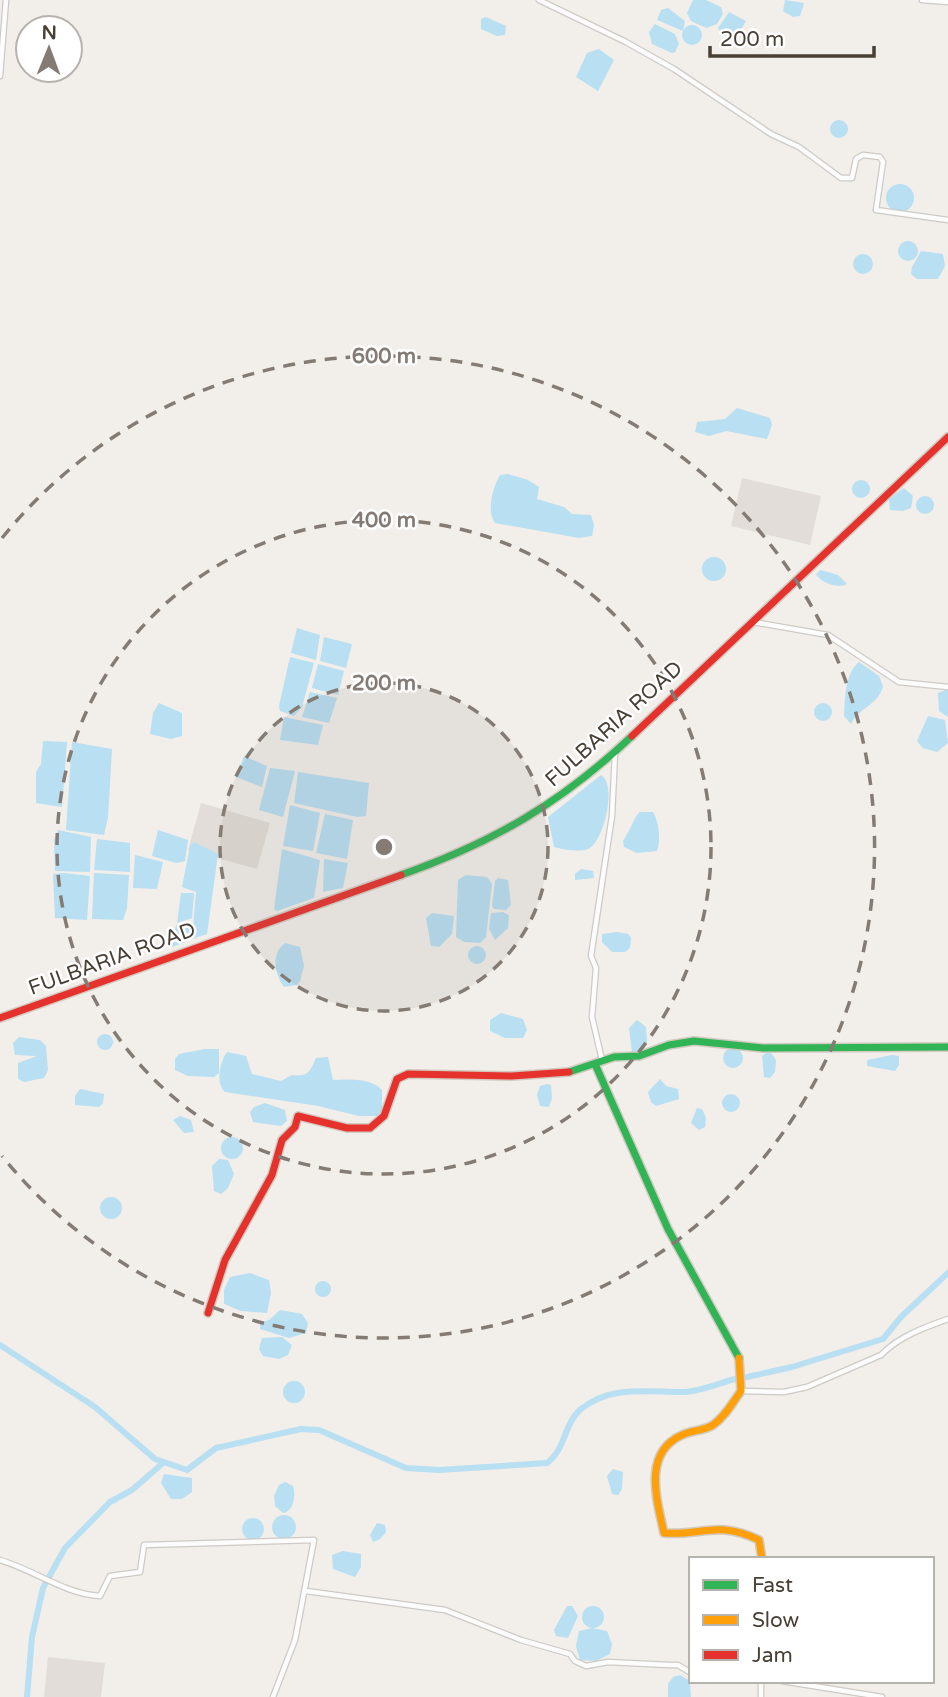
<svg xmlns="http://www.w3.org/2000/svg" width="948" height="1697" viewBox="0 0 948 1697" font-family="'Varela Round',sans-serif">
<rect width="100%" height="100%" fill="#f2eeea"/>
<path fill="#e2ddd8" d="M742,478L821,496L810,545L731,526Z
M201,803L270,823L257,869L188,850Z
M48,1657L105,1663L101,1697H44Z"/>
<path fill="#b8dff2" d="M693,0H706L721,7L723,14L717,24L706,28L691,21L687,13Z
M785,0L804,3L800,16L793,17L783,11Z
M668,8L685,21L683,31L657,20L661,10Z
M729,12L746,21L737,36H724L718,28Z
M486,17L506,26L505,35L497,36L481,29V19Z
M655,24L675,34L679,44L675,52L672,53L652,44L649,32Z
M682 35a10 10 0 1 1 20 0a10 10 0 1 1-20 0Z
M599,49L614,60L598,91L576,77L587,53Z
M830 129a9 9 0 1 1 18 0a9 9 0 1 1-18 0Z
M886 198a14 14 0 1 1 28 0a14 14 0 1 1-28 0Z
M898 251a10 10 0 1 1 20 0a10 10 0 1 1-20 0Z
M921,251L943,254L945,266L938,279H917L911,274L912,267Z
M853 264a10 10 0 1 1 20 0a10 10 0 1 1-20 0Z
M737,408L770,418L772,425L767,439L726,431L709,436L695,432L697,422L725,419Z
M508,474L528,480L539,487L537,499L564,507L572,514L591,515L594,525L592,536L579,538L495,523C486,511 493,487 500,475Z
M852 489a9 9 0 1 1 18 0a9 9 0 1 1-18 0Z
M904,488L913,496L911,508L903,511L890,510L889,499Z
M916 505a9 9 0 1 1 18 0a9 9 0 1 1-18 0Z
M702 569a12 12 0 1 1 24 0a12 12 0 1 1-24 0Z
M821,570L838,575L847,584C838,589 821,583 816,574Z
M297,628L320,635L316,660L291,653Z
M324,637L352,644L346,668L320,661Z
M290,657L314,663L302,707L294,716L280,711L279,706Z
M859,662L879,676L883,686C878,706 859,707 851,724L844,716C845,698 845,673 859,662Z
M318,664L344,671L338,695L312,688Z
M948,689V717L939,711L938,693Z
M310,692L337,698L329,723L302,717Z
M159,703L182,713V736L171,739L150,734L153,713Z
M814 712a9 9 0 1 1 18 0a9 9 0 1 1-18 0Z
M928,716L945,720L948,743L937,752L923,748L917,741Z
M284,717L323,725L318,745L280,740Z
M43,741L67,742L62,807L36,803V772L41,764Z
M72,742L112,749L108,818L104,835L66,830Z
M244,756L267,766L262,787L236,777Z
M270,768L295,771L283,817L259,810Z
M298,772L369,783L366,816L357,817L294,803Z
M601,775C618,785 603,843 588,849C578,852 564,850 554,847L548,817Z
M290,805L320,813L313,851L283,846Z
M640,812H653C659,821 661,841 657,851L637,853L624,847L623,841C629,833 634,817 640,812Z
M325,814L353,820L347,859L316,853Z
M58,830L91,837L90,872L55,871L54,840Z
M158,830L188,840L185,861L176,863L152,856Z
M97,839L130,843V872L94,870Z
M194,842L218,854L207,934L192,939L196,892L182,887L190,846Z
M282,849L320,860L314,898L277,911L274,909Z
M135,855L163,862L157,889L133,888Z
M324,859L348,863L343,888L323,892Z
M581,869L593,871L594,878L575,880V874Z
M64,873L90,876L87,920L55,918L53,874Z
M94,873L129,875L127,908L123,920L92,919Z
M466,875L487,877L492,884L486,937L480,943L464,942L456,937L458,880Z
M498,878L508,880L511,905L506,910L494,909L492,906L495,881Z
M181,893H194L192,918L177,923Z
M503,912L509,915L508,928L495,940L489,929L491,913Z
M432,913L454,916L452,934L439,947L431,946L426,918Z
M188,922L191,927L188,941L172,947L176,925Z
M617,932L628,934L631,938L630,948L625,952H612L602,942V934Z
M285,943L300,947L304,966L300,981L297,985L284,987C274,974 271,953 285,943Z
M468 955a9 9 0 1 1 18 0a9 9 0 1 1-18 0Z
M501,1013L523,1019L527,1030L523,1038H505L490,1031V1020Z
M637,1020L646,1027L647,1042L643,1051L636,1054L632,1052L629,1028Z
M97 1042a8 8 0 1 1 16 0a8 8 0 1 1-16 0Z
M19,1037L40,1040L46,1046L48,1070L44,1078L24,1082L18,1079V1063L37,1056L15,1055L13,1043Z
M723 1058a10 10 0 1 1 20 0a10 10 0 1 1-20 0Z
M205,1049H219V1073L214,1077L188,1076L175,1070V1059L179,1054Z
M227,1052L246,1056L252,1074L281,1081L292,1075C308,1077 310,1072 316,1058L328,1057L333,1080C347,1079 372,1078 382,1090V1116H359L318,1106L225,1092C215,1083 220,1062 227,1052Z
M766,1053H771L776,1060L775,1072L770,1078L764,1077L762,1056Z
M892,1055L899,1056V1065L895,1071L867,1066V1060Z
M660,1079L666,1086L678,1089L679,1099L656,1106L651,1102L648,1092Z
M547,1084L551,1085L552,1098L549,1107L540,1106L537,1095L540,1086Z
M80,1089L104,1094L103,1103L99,1107L75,1105V1096Z
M722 1103a9 9 0 1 1 18 0a9 9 0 1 1-18 0Z
M265,1103L285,1110L287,1121L281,1126L253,1122L250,1112L254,1107Z
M697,1108L702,1109L706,1118L705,1127L699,1130L691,1123Z
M180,1116L191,1120L194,1132L184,1133L173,1120Z
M221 1148a11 11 0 1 1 22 0a11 11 0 1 1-22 0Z
M219,1159L228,1160L234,1174L228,1188L221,1194L214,1191L212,1166Z
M100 1208a11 11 0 1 1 22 0a11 11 0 1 1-22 0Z
M250,1273L269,1280L271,1293L267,1313L241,1311L224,1304V1290L230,1277Z
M315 1289a8 8 0 1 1 16 0a8 8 0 1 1-16 0Z
M280,1310L302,1314L308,1323L306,1333L289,1338L260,1329V1323L269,1320Z
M282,1337L292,1345L288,1355L279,1359L263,1356L259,1349L262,1338Z
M283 1392a11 11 0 1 1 22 0a11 11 0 1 1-22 0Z
M613,1469L623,1472L622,1489L618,1495L612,1494L607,1476Z
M164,1474L192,1478V1492L182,1499H171L161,1483Z
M285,1482L293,1486C296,1495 294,1511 283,1513L275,1506L274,1496L279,1485Z
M272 1527a12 12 0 1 1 24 0a12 12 0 1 1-24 0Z
M242 1529a11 11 0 1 1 22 0a11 11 0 1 1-22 0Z
M377,1523L385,1525L386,1532L380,1539L373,1542L370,1535Z
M343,1551L361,1554V1567L355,1577L333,1569L332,1555Z
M567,1606H572L578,1616L568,1638L556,1636L554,1630Z
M582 1617a11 11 0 1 1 22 0a11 11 0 1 1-22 0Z
M592,1628L607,1631L612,1644L610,1654L596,1661L580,1660L576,1646L579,1631Z
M680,1675L690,1681L691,1697H668V1684L673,1677Z"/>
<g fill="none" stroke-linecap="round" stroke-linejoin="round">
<path stroke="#b8dff2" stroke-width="6" d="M0,1345L95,1407L155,1459L187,1470L216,1448L301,1429L319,1430L406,1468L439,1470L547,1463C566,1449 564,1423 581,1409C611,1385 647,1392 682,1392C699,1392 719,1383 735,1379
M747,1377L792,1367L883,1339L901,1317L948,1273
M27,1697L32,1637L43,1588L65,1548L110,1502L132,1490L163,1463"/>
<defs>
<path id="street" d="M539,0L626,42L674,69L771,134L799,147L841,178H852L856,159L863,155L880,157L883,162L876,210L948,220
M922,0L948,2
M0,76L6,0
M753,622L828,635L899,682L948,687
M602,1060L592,1017L596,968L591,956L612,816L615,753
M741,1391L784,1392L807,1387L881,1355C898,1337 925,1327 948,1319
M0,1560C34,1570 65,1594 100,1596L110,1576L140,1572L144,1545L314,1540L295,1640L273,1697
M306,1591L445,1610L521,1640L570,1654L575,1661L586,1666L608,1662L669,1665H678L691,1673
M782,1681L882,1697
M761,1697V1681"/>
<path id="fast" d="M401,875C494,842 561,803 632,736
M595,1064L668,1229L739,1358
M569,1072L614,1057L639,1056L669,1045L694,1041L763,1048L948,1047"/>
<path id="slow" d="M739,1358L741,1391C733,1402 725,1417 713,1425C704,1431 692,1430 682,1435C642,1453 657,1500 664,1533C702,1536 717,1520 759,1540L762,1559"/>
<path id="jam" d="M632,736L948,437
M0,1018L401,875
M208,1313L225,1260L272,1175L282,1140L295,1127L298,1116L347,1128H370L384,1116L397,1079L408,1074L512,1076L569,1072"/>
</defs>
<use href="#street" stroke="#cecac6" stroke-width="7"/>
<use href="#fast" stroke="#d2cbc1" stroke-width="10"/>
<use href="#slow" stroke="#d2cbc1" stroke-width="10"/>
<use href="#jam" stroke="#d2cbc1" stroke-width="10"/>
<use href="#street" stroke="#fdfcfc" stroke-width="4.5"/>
<use href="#fast" stroke="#30b455" stroke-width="7"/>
<use href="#slow" stroke="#ff9f0a" stroke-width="7"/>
<use href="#jam" stroke="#e5322d" stroke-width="7"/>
</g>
<circle cx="384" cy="847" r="164" fill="#847c74" fill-opacity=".12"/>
<g fill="none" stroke="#847c74" stroke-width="3.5" stroke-dasharray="12 9">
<circle cx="384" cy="847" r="164"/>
<circle cx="384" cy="847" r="327"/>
<path d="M2 538A491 491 0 1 1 2 1156"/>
</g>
<g text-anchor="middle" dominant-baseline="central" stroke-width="5" stroke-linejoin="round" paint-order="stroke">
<g font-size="21" fill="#483f35" stroke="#fff">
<text transform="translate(614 724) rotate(-42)">FULBARIA ROAD</text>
<text transform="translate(112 959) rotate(-20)">FULBARIA ROAD</text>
</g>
</g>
<circle cx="384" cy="847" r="10" fill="#847c74" stroke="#fff" stroke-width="3.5"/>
<g font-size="21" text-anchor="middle" font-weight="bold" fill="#847c74" stroke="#fff" stroke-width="5" stroke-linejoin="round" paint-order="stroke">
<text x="384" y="363">600 m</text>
<text x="384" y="527">400 m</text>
<text x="384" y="690">200 m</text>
</g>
<rect x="689" y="1557" width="245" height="126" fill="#ffffff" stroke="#b6b2ae" stroke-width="2"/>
<rect x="703" y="1580" width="35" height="10" fill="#30b455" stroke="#b6b2ae" stroke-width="2"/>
<text x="752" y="1592" font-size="21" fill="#483f35">Fast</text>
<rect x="703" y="1615" width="35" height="10" fill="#ff9f0a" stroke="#b6b2ae" stroke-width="2"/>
<text x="752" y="1627" font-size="21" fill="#483f35">Slow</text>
<rect x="703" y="1650" width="35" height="10" fill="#e5322d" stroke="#b6b2ae" stroke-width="2"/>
<text x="752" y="1662" font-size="21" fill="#483f35">Jam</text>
<g transform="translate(49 49) rotate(1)"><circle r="33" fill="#ffffff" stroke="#b6b2ae" stroke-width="2"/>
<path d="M0-5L12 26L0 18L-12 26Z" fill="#847c74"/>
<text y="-10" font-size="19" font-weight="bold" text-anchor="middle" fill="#483f35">N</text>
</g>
<path d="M710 46v10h164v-10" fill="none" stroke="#483f35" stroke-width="3.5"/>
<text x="720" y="46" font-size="21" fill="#483f35" stroke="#ffffff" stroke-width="5" paint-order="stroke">200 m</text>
</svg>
